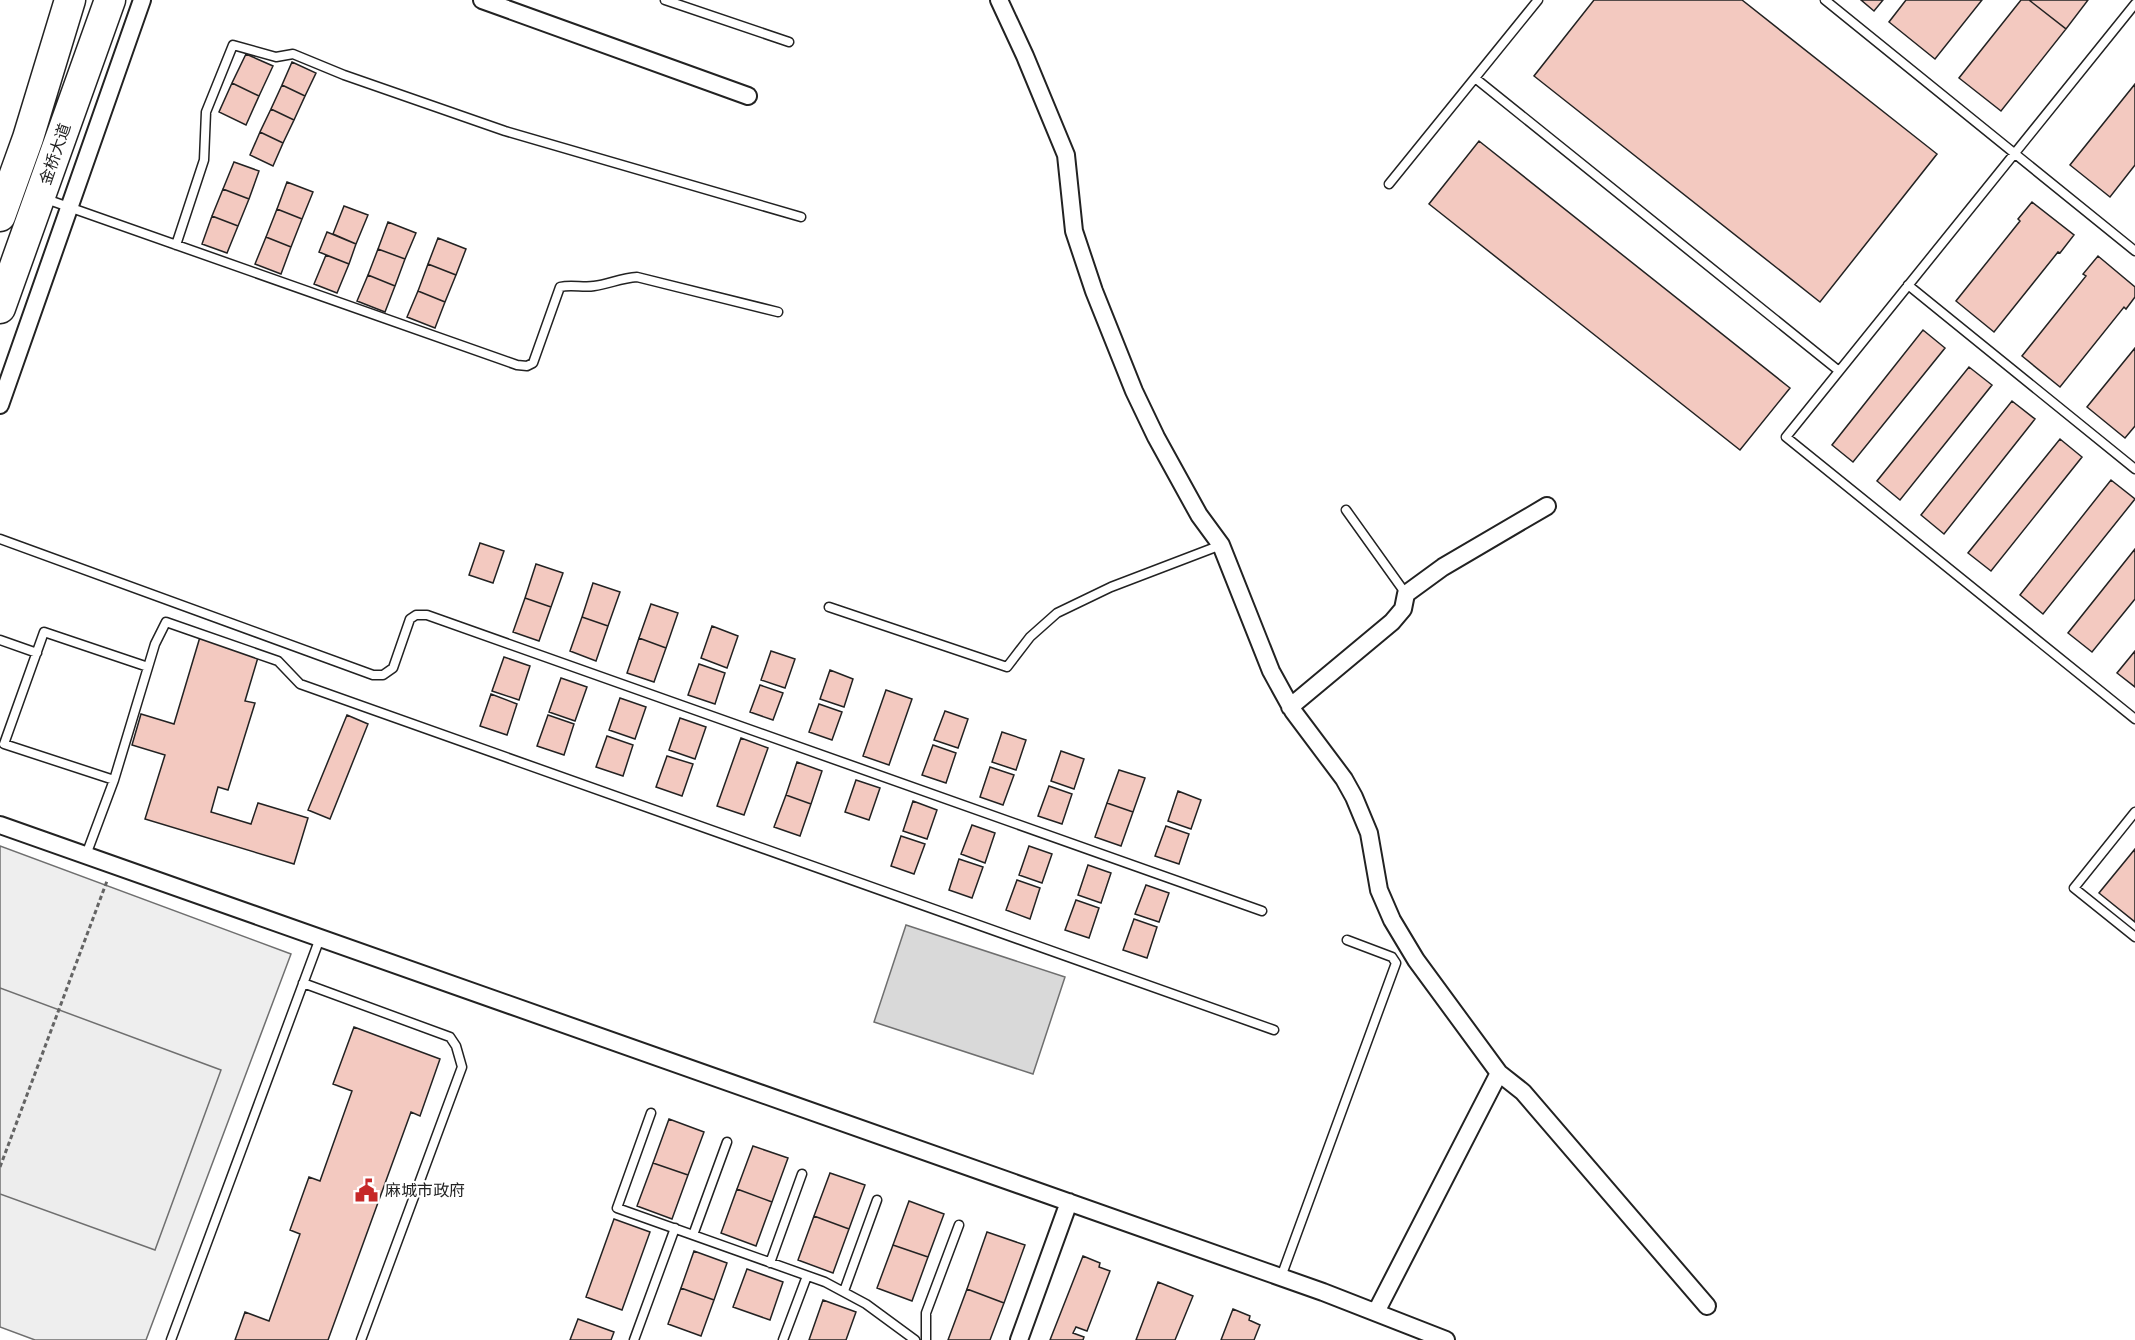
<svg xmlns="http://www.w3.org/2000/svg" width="2135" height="1340" viewBox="0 0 2135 1340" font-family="Rubik,'Noto Sans SC',sans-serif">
<rect width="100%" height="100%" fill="#fff"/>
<path fill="#eee" stroke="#6f6f6f" stroke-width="1.5" d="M0,846L291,954L146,1340H35L0,1327Z"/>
<path fill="#ededed" stroke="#6f6f6f" stroke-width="1.5" d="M0,988L221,1070L155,1250L0,1194Z"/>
<path fill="#d9d9d9" stroke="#6f6f6f" stroke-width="1.5" d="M906,925L1065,977L1033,1074L874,1022Z"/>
<path fill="#f3c9c0" stroke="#222" stroke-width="1.5" d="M1594,0H1742L1937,154L1820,302L1534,76Z
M1861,0H1883L1874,11Z
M1906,0H1982L1935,59L1889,22Z
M2021,0H2029L2066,29L2001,111L1959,78Z
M2029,0H2088L2066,29Z
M246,54L273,66L259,96L232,83Z
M292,62L316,73L305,96L282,85Z
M232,83L259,96L246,125L219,112Z
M2135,84V165L2110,197L2070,165Z
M282,85L305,96L294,120L271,109Z
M271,109L294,120L283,143L260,132Z
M260,132L283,143L273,166L250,155Z
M1479,141L1790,388L1740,450L1429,204Z
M234,162L259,171L249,199L223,189Z
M287,182L313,192L302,219L277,209Z
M223,189L249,199L238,226L212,216Z
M2032,202L2074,235L2060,253L2058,252L1994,332L1956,301L2020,221L2018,219Z
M344,206L368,215L356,244L333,234Z
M277,209L302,219L291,247L266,237Z
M212,216L238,226L227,253L202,244Z
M388,222L416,233L405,259L378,249Z
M327,232L356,244L349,264L319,252Z
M266,237L291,247L281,274L255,264Z
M438,238L466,249L456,275L428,264Z
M378,249L405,259L395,286L368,275Z
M326,255L349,264L337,293L314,284Z
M2098,256L2135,287V297L2126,309L2124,307L2060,387L2022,356L2086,276L2083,274Z
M428,264L456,275L445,302L418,291Z
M368,275L395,286L385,312L357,301Z
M418,291L445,302L435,328L407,317Z
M1923,330L1945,348L1853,462L1832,445Z
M2135,348V426L2125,438L2087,407Z
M1969,367L1992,385L1900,500L1877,481Z
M2012,401L2035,419L1944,534L1921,515Z
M2060,439L2082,457L1991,571L1968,553Z
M2111,480L2135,499L2043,614L2020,595Z
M480,543L504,551L493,583L469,575Z
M2135,549V599L2092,652L2068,633Z
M536,564L563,573L551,607L525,598Z
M593,583L620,592L608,626L582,617Z
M525,598L551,607L539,641L513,632Z
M651,604L678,613L666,648L639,638Z
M582,617L608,626L596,661L570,651Z
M712,626L738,636L727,668L701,658Z
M200,637L259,654L245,701L255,703L228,790L218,787L211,812L251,824L258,803L308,818L294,864L145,819L165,755L132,745L141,714L174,724Z
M639,638L666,648L654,682L627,673Z
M771,651L795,659L785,688L761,680Z
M2135,651V687L2117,673Z
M504,657L530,666L519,700L492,691Z
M699,664L725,673L715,704L688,695Z
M830,670L853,679L844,707L820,699Z
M561,678L587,687L575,721L549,712Z
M760,685L783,693L773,720L750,712Z
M886,690L912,699L889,765L863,756Z
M491,694L517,704L507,735L480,726Z
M620,698L646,707L635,739L609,730Z
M819,704L842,712L832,740L809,732Z
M945,711L968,719L958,748L934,740Z
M347,715L368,724L330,819L308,810Z
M548,715L574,724L564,755L537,746Z
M680,718L706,727L695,759L669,750Z
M1002,732L1026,740L1016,770L992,762Z
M607,736L633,745L623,776L596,767Z
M741,738L768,748L744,815L717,806Z
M933,745L956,753L946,783L922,775Z
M1061,751L1084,759L1074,789L1051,781Z
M667,756L693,764L682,796L656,787Z
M797,762L822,771L811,804L786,795Z
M990,767L1014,775L1003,805L980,797Z
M1119,770L1145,778L1133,812L1107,803Z
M856,780L880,788L869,820L845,812Z
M1049,786L1072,794L1062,824L1038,816Z
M1178,791L1201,800L1191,829L1168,821Z
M786,795L811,804L800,836L774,827Z
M913,801L937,810L927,839L903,831Z
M1107,803L1133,812L1121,846L1095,837Z
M972,825L995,833L985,863L961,854Z
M1166,826L1189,834L1179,864L1155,856Z
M901,836L925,844L914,874L891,866Z
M1029,846L1052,854L1042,883L1019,875Z
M2135,849V922L2099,893Z
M959,859L983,867L972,898L949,890Z
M1088,865L1111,873L1101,903L1078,895Z
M1017,880L1040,888L1030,919L1006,910Z
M1146,885L1169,893L1159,922L1135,914Z
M1076,900L1099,908L1089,938L1065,930Z
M1134,919L1157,927L1147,958L1123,950Z
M354,1027L440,1059L420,1116L411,1112L328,1340H235L245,1312L269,1321L300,1234L290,1230L309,1177L320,1181L352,1091L333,1084Z
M669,1119L704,1132L688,1175L653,1163Z
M753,1146L788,1158L772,1202L737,1189Z
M653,1163L688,1175L672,1219L637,1206Z
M830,1173L865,1185L849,1229L814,1216Z
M737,1189L772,1202L756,1246L721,1233Z
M909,1201L944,1214L928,1257L893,1245Z
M814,1216L849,1229L833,1273L798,1260Z
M614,1219L650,1232L622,1310L586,1297Z
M987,1232L1025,1245L1004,1303L967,1289Z
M893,1245L928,1257L912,1301L877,1288Z
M694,1251L727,1263L714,1300L681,1288Z
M1083,1256L1100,1263L1099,1267L1110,1271L1087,1331L1076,1327L1073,1333L1084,1337L1083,1340H1050Z
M747,1269L783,1282L770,1320L733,1307Z
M1158,1282L1193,1296L1175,1340H1136Z
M681,1288L714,1300L701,1336L668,1324Z
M967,1289L1004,1303L990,1340H948Z
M823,1300L856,1312L846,1340H809Z
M1233,1309L1250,1316L1249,1320L1260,1325L1254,1340H1221Z
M578,1319L614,1332L611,1340H570Z"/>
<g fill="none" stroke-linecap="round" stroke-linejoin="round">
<defs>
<path id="lane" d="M665,0L789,42
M1825,0L2135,251
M2135,4L1786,437L2135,719
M1475,78L1839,371
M1389,184L1538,0
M46,199L517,365L527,366L533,363L560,287C572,284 583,288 594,286C609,284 621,278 637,277L778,312
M176,245L204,160L206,112L233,45L276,57L293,54L344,75L505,131L801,217
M1908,285L2135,469
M1346,510L1406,594
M0,539L373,675H383L393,668L410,619L416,615H427L1262,911
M829,607L1007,667L1030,637L1057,613L1111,587L1221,545
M0,640L37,653
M114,780L4,744L44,632L148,667
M2135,812L2074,888L2135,937
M86,855L114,780L155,644L166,622L278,661L300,684L1274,1030
M303,983L450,1037L456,1046L462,1067L361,1340
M651,1113L617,1208L825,1282L866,1304L915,1340
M693,1235L727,1142
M770,1263L802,1174
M1281,1277L1396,963L1392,957L1347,940
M844,1291L877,1200
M171,1340L320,938
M634,1340L675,1228
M783,1340L807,1276
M926,1340V1313L959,1225"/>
<path id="street" d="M482,0L748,96
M999,0L1025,56L1066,155L1074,231L1094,291L1134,391L1156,437L1199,515L1221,545L1271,671L1293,711L1344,779L1354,797L1369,833L1379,890L1392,920L1416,960L1499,1073L1376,1312
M0,405L142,0
M1290,707L1392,622L1403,609L1406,594L1443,567L1547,506
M0,825L1323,1292L1446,1340
M1499,1073L1523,1092L1707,1306
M1019,1340L1069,1202"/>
<path id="highway" d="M0,216L28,138L70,0
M0,308L110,0"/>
</defs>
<use href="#lane" stroke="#222" stroke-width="11"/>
<use href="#street" stroke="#222" stroke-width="20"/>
<use href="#highway" stroke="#222" stroke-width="33"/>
<path stroke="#646464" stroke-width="3" stroke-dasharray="4.5 3" stroke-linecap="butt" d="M0,1167L107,881"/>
<use href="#lane" stroke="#fff" stroke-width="8"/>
<use href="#street" stroke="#fff" stroke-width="16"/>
<use href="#highway" stroke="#fff" stroke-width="30"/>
</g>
<defs>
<symbol id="civic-bare" viewBox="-9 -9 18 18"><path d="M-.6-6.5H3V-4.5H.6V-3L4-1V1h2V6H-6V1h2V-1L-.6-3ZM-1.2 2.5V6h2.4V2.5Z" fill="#c62828" stroke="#fff" stroke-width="2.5" paint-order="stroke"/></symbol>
</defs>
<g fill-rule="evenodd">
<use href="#civic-bare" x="350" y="1174" width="33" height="33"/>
</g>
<g text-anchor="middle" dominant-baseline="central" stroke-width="4.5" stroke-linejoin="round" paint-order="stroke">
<g font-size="16" fill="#222" stroke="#fff">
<text transform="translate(55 154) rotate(-71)">金桥大道</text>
</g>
<g font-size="16" fill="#222" stroke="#fff" text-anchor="start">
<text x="385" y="1190">麻城市政府</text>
</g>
</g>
</svg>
